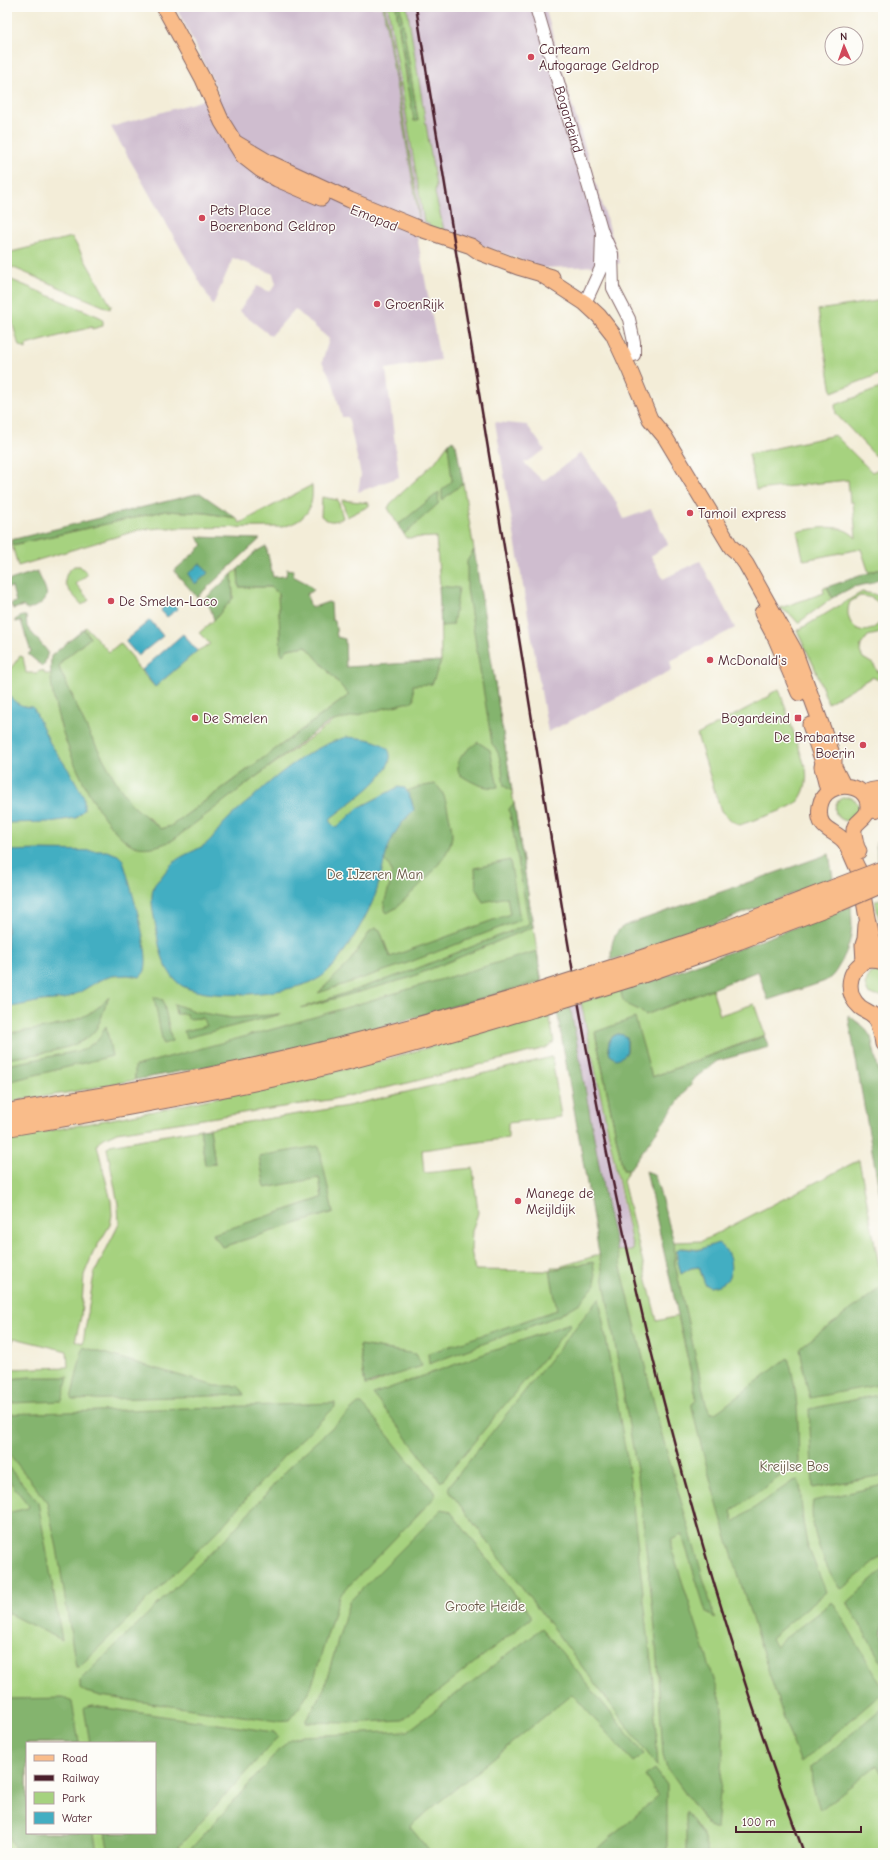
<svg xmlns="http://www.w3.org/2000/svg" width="890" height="1860" viewBox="0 0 890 1860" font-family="'Comic Neue',sans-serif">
<rect width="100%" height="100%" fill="#fdfcf7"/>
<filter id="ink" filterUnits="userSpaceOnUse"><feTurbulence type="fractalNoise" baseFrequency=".025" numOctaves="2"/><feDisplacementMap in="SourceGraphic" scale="8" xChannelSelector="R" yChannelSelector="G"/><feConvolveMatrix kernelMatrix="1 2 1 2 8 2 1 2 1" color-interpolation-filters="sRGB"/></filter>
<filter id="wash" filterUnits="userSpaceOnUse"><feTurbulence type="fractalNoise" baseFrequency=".012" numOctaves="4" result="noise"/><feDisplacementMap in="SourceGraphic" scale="16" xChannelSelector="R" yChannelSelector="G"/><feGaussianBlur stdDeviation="0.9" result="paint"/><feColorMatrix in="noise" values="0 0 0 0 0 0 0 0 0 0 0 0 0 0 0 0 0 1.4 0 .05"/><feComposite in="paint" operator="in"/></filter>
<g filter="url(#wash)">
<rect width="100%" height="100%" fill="#f3edd8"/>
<path fill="#cfbdcf" d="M176,7H545L571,101L620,263L602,266L542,268L414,220L440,360L386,369L399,477L358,492L361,475L348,417H342L332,380L322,362L329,339L295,309L271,336L239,311L257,286L270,292L276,284L273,274L233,258L213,305L111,127L197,102L219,93Z
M495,422L527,425L545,450L524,463L543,481L581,453L614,498L624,519L651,509L668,544L651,556L663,579L700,561L735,628L670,661L672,670L548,732Z
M581,1002L623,1208L673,1424L660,1428L607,1209L570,1005Z"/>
<path fill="#a6d27f" stroke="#787855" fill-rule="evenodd" d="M383,7H385L418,202L419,218Z
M388,7H396L407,82L418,121L400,7H407L436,186L435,193L445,234L430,230L429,224L424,222Z
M72,237L111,306L110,309L7,265V253Z
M7,278L100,317L103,321V326L92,329V327L26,345V349L19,346L7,304Z
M883,300V373L832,392L818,310Z
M883,387V464L836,414L835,405Z
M835,435L872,472L883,467V568L869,573L861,549L804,560L803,558L797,531C818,529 840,521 856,538L853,502H850L848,480L756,490L749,454Z
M448,444L461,484L463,483L474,550L472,552L498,702L542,983L295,1048L135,1075V1080L60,1094L7,1102V670L11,668L20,656L23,657L26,673H36L43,670L45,674H58L73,697L59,668L62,661L90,638L84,629L86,627L109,652L120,643L133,658L134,663L155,687L197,651L210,644L199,633L214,620L233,598L232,574L238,569L239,587H271L278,593L281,653L288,649L306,646L349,695L171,826L161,829L147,816L162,844L384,685L439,666L441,661L440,586L436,537L406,538L404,534L407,531L402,522L398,525L388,508L391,503L435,462Z
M312,485C314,509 306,521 282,527L161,528L139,530L18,566L12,545L164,511L206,513L236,518L240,523Z
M322,497L338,500L343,518C334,522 329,523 321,516Z
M342,500L369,503V506L347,517Z
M74,566H80L88,574L76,584L89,600L82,605C71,592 55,581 74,566Z
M827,587L832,598L798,623L792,616L780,608L824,593L823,588Z
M862,592L874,594L883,599V611C879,600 871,596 860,596L850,602C841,624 864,642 880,622L882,623L881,633L868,636L861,645L860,652L863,658L873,664L878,672L883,670V682L872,677L828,703L814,666L797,631Z
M779,689L806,769C808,780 805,793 798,801C790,810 752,820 740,825L732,821L721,811L697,735L770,696V694Z
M835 809a12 12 0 1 1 24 0a12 12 0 1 1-24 0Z
M883,898V935L875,901Z
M877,971L883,972V996H875L868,993L865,985L869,974Z
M712,989L720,1015L754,1004L765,1035L652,1077L602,1031L595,1033L623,1170H629L623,1181L657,1321L678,1316L697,1400L703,1401L675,1264L674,1242L702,1241L859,1160L881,1276L883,1275V1853H7V1369L68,1367L67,1351L14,1338L7,1356V1137L43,1132L154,1111L307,1078L384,1060L549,1013L554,1042L546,1048L408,1083L329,1100L117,1132L100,1140L97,1145L111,1201L112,1215L110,1225L93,1253L84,1275L81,1317L75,1341L83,1343L94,1274L119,1224L118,1204L107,1148L110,1145L200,1129L205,1165L215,1164L210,1128L348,1106L552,1057L561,1117L508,1123V1138L422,1150L424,1173L473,1168L478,1213L472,1231L471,1250L475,1270L551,1271V1267H559L611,1251L633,1250L581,1002L621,990C622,1008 635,1004 645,1015ZM319,1177L333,1212L222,1246L213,1235L322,1198ZM711,1245L703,1279L699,1267L691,1268L681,1274L677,1258V1250C687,1244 695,1255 711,1245ZM359,1345L403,1352L421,1363L373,1384L365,1385ZM27,1743H155V1833H27Z"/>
<path fill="#84b46e" stroke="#676a4c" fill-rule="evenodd" d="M396,7H400L418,121H414Z
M452,440L456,445L463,483L442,500V490L452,481L448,444Z
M439,492L438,504L404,534L398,525Z
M200,493L236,518L206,513L164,511L12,545L11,540Z
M197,537L260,539L197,597L174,571L203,545Z
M266,546L273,577L286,576L287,569L293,570V576L308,584L314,590L307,594L311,608L328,602L331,603L332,620L335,621L337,637L345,639L346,667L441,661L432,684L413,685L414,701L330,722L315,732L173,840C161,846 141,852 129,843C95,821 63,743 55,704C51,688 50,672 51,656L84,629L90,638L62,661L59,668L89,733L118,785L132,805L161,829L171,826L349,695L306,646L288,649L283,655L281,653L278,593L271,587H239L238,569L255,552Z
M474,550L512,791L504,786C502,774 502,753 492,744L467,589V561Z
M883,568V576L873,583L853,587L832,598L827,587Z
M37,571C48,594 54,599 28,610L23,606L13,609L11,604L16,602L12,587L7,588V581Z
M232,574L233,598L214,620C212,613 210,603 203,601Z
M439,586L459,588L453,625L441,626Z
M22,616H26L27,627L48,652L44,665L42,666L28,654L31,652L21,621L16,622L15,620Z
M478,742L490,750L498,787C485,790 469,781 459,774C454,758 466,751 478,742Z
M435,784C444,791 446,801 448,811C450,819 452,828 452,836C450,861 413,891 396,908L387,913L384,910C383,893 401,874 384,860C389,840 399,824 414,810L411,799L407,791L418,787Z
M514,803L533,927L409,978L301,1008L408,972L529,924L509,809Z
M883,832V856L877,859L876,843Z
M829,854L833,878L667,943L611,960C611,947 612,933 624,926Z
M510,860L520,920L405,964L318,993L348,964L371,930L376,928L380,930L390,957L510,914L507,897L483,902L476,889L475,868Z
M851,906C853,930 852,943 840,964C835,973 832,978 823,982L768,1000L758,971L645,1015C635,1004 622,1009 621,991L677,972Z
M537,951L541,981C485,996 430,1014 375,1029C296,1049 216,1065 135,1080V1066L277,1028Z
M109,997C104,1007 102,1020 96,1029C82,1051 31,1054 7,1059V1033C34,1030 66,1027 90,1013C97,1009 103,1003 109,997Z
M154,997L163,1000L172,1041L163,1044Z
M174,1004L197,1012L232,1018L282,1014L186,1038L184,1031L207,1026L202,1018L188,1019L187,1014H176Z
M570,1005L607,1209L660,1428L715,1619L706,1612L682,1535L671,1540V1547L723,1707V1756L717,1829H713L709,1827L667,1768L663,1754L655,1629L638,1477L557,1011Z
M848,1015L864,1027L871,1037L883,1091V1212Z
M635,1018L652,1077L764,1036L769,1047L717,1061L695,1078L629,1170H623L595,1032ZM618,1034L627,1038V1052L610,1055C608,1046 607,1037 618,1034Z
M106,1026L112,1056L7,1082V1065L83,1050L98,1040Z
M210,1128L215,1164L205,1165L200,1129Z
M319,1146L333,1212L222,1247L213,1234L322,1198L319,1178L265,1188L259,1156Z
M646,1171L655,1176L674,1242L675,1264L706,1404L710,1413H715L721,1409L785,1360L788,1358C799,1392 798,1428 799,1463L731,1511L734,1522L793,1481L798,1480L800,1485L803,1522L807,1544L826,1592L771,1638L775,1646L832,1602L834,1604L883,1688V1692L881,1694L801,1763C782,1718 769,1671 754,1625C731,1553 709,1481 692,1408V1404L697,1400Z
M593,1262L596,1284L580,1303L558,1316L429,1364L428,1354L432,1352L557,1310L550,1270Z
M883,1286V1384L810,1398L807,1387L800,1349L802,1346Z
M599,1298L629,1471L652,1669L658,1767L450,1492L449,1486Z
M570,1323V1326L441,1482L373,1394Z
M359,1345L416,1354L422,1366L365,1385Z
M83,1347L215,1386H238L242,1390L244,1395L73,1400L71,1399Z
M30,1377H68L62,1401L11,1403L7,1400V1379Z
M883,1394V1475L813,1488L809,1409Z
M335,1403V1407L283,1457L219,1530L79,1667H76L57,1548L47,1502L7,1451V1414Z
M358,1404H362L370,1413L434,1492L435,1497L339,1596L313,1682L301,1705L289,1720L277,1721L100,1696L86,1692L80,1688V1680L230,1534L296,1460Z
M7,1465L38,1502L62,1640L7,1613V1513L28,1508L29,1506L7,1478Z
M883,1485V1555L843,1588L840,1589C825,1568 808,1527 813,1501Z
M442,1509L450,1511L531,1615V1618L402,1720L349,1723L306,1722V1720L323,1692L349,1602Z
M883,1570V1665L847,1602Z
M542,1628L644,1754L633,1762L572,1694L411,1825L410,1827L431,1853H187L284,1745L290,1739L303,1736L408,1731Z
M66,1698L72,1702L79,1743H27V1833H94L97,1853H17L7,1831V1699Z
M93,1706L274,1732L278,1737L173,1853H109L105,1833H155V1743H90L84,1708Z
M883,1707V1776L877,1765L820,1810L812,1783L811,1768Z
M655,1769L667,1785V1853H593L658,1796L645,1776Z
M686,1811L703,1835L708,1853H686Z"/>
<path fill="#43aec2" stroke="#466676" d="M199,564H201L208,573L197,583H194L188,574Z
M169,601L173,603L178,609L167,617L161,611L162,608Z
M150,620L163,636L138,656L126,642V640Z
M183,634L197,651L155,687L142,670Z
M7,695H9C15,704 23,707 33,707L50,743L70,772L84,797V810L76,818L50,822L7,823Z
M346,737C357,738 369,738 379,743C418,759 344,807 331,818L330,822L336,828L358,808L398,787L405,788L411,799L414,810C384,839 387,857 376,893C368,916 340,964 321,977C297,994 199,1004 177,982C163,968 159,947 156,928C154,915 149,899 154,886C155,883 160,879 162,876C166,871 169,866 174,862C183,854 197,851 207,843C214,837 219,828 225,822C233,814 242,806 251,799C279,773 309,748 346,737Z
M38,850L107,851L118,855L123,860C129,883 151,950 145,970C145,972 142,975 140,977L128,975L112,976L100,980L80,992L65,999L42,1001L7,1008V851Z
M618,1034L623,1035L627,1038C626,1051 630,1055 616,1059L610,1055C608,1046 607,1038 618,1034Z
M718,1243C730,1249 736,1272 725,1282C721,1285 715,1286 710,1287L705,1284L699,1267L691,1268L681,1274L677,1258V1250L680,1248L698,1250Z"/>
</g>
<g filter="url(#ink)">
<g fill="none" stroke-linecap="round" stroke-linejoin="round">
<defs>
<g id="minor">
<path id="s1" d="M536,7L602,232L612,254L613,288L629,319L634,342V355"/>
<path d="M585,303L601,268L602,232"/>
</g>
<path id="major" d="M164,7L203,79L222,122L243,156L261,170L277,179L321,198
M236,143L268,162L350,200L423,230L471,246L481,253L518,267L552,277
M542,275L585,303L599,316L613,334L630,371L650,419L665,437L731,547L738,553L746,564L794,650L834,759V767L843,785
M762,613L776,639L799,693
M810,725L823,762L822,767L828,791
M858,869C853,860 850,849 844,841C834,829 816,831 820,806C825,776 876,782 867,813C859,825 851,822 855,839C856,844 856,847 859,851
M861,881C864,900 870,948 881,961
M864,962L863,945L865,939L866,925
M883,962C876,960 868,959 862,963C847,973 846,995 860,1007C866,1012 875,1013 878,1022C881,1029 882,1037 883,1044"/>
<path id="highway" d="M871,792L883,790
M875,809L883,807
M627,964L711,936L836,888
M630,978L739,940L839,902
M7,1113C100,1097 194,1082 286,1060C368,1041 449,1018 530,995
M7,1127C108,1110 208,1092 308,1070C384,1052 458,1030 533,1008"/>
</defs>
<use href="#minor" stroke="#856768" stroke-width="14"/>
<use href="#major" stroke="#856768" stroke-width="17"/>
<use href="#highway" stroke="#856768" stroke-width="20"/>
<use href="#minor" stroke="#fff" stroke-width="12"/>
<use href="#major" stroke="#f9bc8a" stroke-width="15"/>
<use href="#highway" stroke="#f9bc8a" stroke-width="18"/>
<path stroke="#4a1f2b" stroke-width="2.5" d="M416,7C452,226 487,444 523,663C551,838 577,1014 614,1187C661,1413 724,1637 804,1853"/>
<defs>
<path id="highway-bridge" d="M836,888L883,870
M839,902L883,883
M530,995L627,964
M533,1008L630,978"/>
</defs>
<use href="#highway-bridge" stroke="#856768" stroke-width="20" stroke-linecap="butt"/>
<use href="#highway-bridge" stroke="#f9bc8a" stroke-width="18"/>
</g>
</g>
<g fill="#d1495b" stroke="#fdfcf7" stroke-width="1.5">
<circle cx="531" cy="57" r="4"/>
<circle cx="202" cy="218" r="4"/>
<circle cx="377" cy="304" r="4"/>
<circle cx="690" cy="513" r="4"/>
<circle cx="111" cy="601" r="4"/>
<circle cx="710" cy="660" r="4"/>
<circle cx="195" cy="718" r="4"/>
<rect x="794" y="714" width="8" height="8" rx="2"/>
<circle cx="863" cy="745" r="4"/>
<circle cx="518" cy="1201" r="4"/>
</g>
<g text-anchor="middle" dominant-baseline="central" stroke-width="3" stroke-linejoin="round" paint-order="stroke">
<g font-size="14" fill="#4a1f2b" stroke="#fdfcf7" text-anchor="start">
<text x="539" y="49">Carteam<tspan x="539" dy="16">Autogarage Geldrop</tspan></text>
<text x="210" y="210">Pets Place<tspan x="210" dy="16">Boerenbond Geldrop</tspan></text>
<text x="385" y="304">GroenRijk</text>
<text x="698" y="513">Tamoil express</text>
<text x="119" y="601">De Smelen-Laco</text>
<text x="718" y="660">McDonald's</text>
<text x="203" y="718">De Smelen</text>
<text x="790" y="718" text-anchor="end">Bogardeind</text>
<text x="855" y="737" text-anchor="end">De Brabantse<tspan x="855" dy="16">Boerin</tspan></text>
<text x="526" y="1193">Manege de<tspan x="526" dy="16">Meijldijk</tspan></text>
</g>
<g font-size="14" fill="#4a1f2b" stroke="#fdfcf7">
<text stroke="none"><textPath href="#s1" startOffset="117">Bogardeind</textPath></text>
<text transform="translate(374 218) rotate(22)">Emopad</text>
</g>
<g font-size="14" fill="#654" stroke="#fdfcf7">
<text x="375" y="874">De IJzeren Man</text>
<text x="794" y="1466">Kreijlse Bos</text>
<text x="485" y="1606">Groote Heide</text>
</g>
</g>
<rect width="890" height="1860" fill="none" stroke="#fdfcf7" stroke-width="24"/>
<rect x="26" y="1742" width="130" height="92" fill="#fdfcf7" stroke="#b5a4a5"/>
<rect x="34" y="1755" width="20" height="6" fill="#f9bc8a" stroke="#b5a4a5"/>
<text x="62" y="1762" font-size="12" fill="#4a1f2b">Road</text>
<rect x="34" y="1775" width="20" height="6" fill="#4a1f2b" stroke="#b5a4a5"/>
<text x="62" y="1782" font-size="12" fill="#4a1f2b">Railway</text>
<rect x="34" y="1792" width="20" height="12" fill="#a6d27f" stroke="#b5a4a5"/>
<text x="62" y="1802" font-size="12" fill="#4a1f2b">Park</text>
<rect x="34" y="1812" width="20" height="12" fill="#43aec2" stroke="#b5a4a5"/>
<text x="62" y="1822" font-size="12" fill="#4a1f2b">Water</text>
<g transform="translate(844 46) rotate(358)"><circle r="19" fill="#fdfcf7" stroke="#b5a4a5"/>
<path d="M0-3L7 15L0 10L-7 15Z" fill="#d1495b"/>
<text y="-6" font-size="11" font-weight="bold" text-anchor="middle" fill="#4a1f2b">N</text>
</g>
<path d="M736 1826v6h125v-6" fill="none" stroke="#4a1f2b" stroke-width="2"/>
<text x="742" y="1826" font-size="12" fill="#4a1f2b" stroke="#fdfcf7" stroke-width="3" paint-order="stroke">100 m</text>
</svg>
